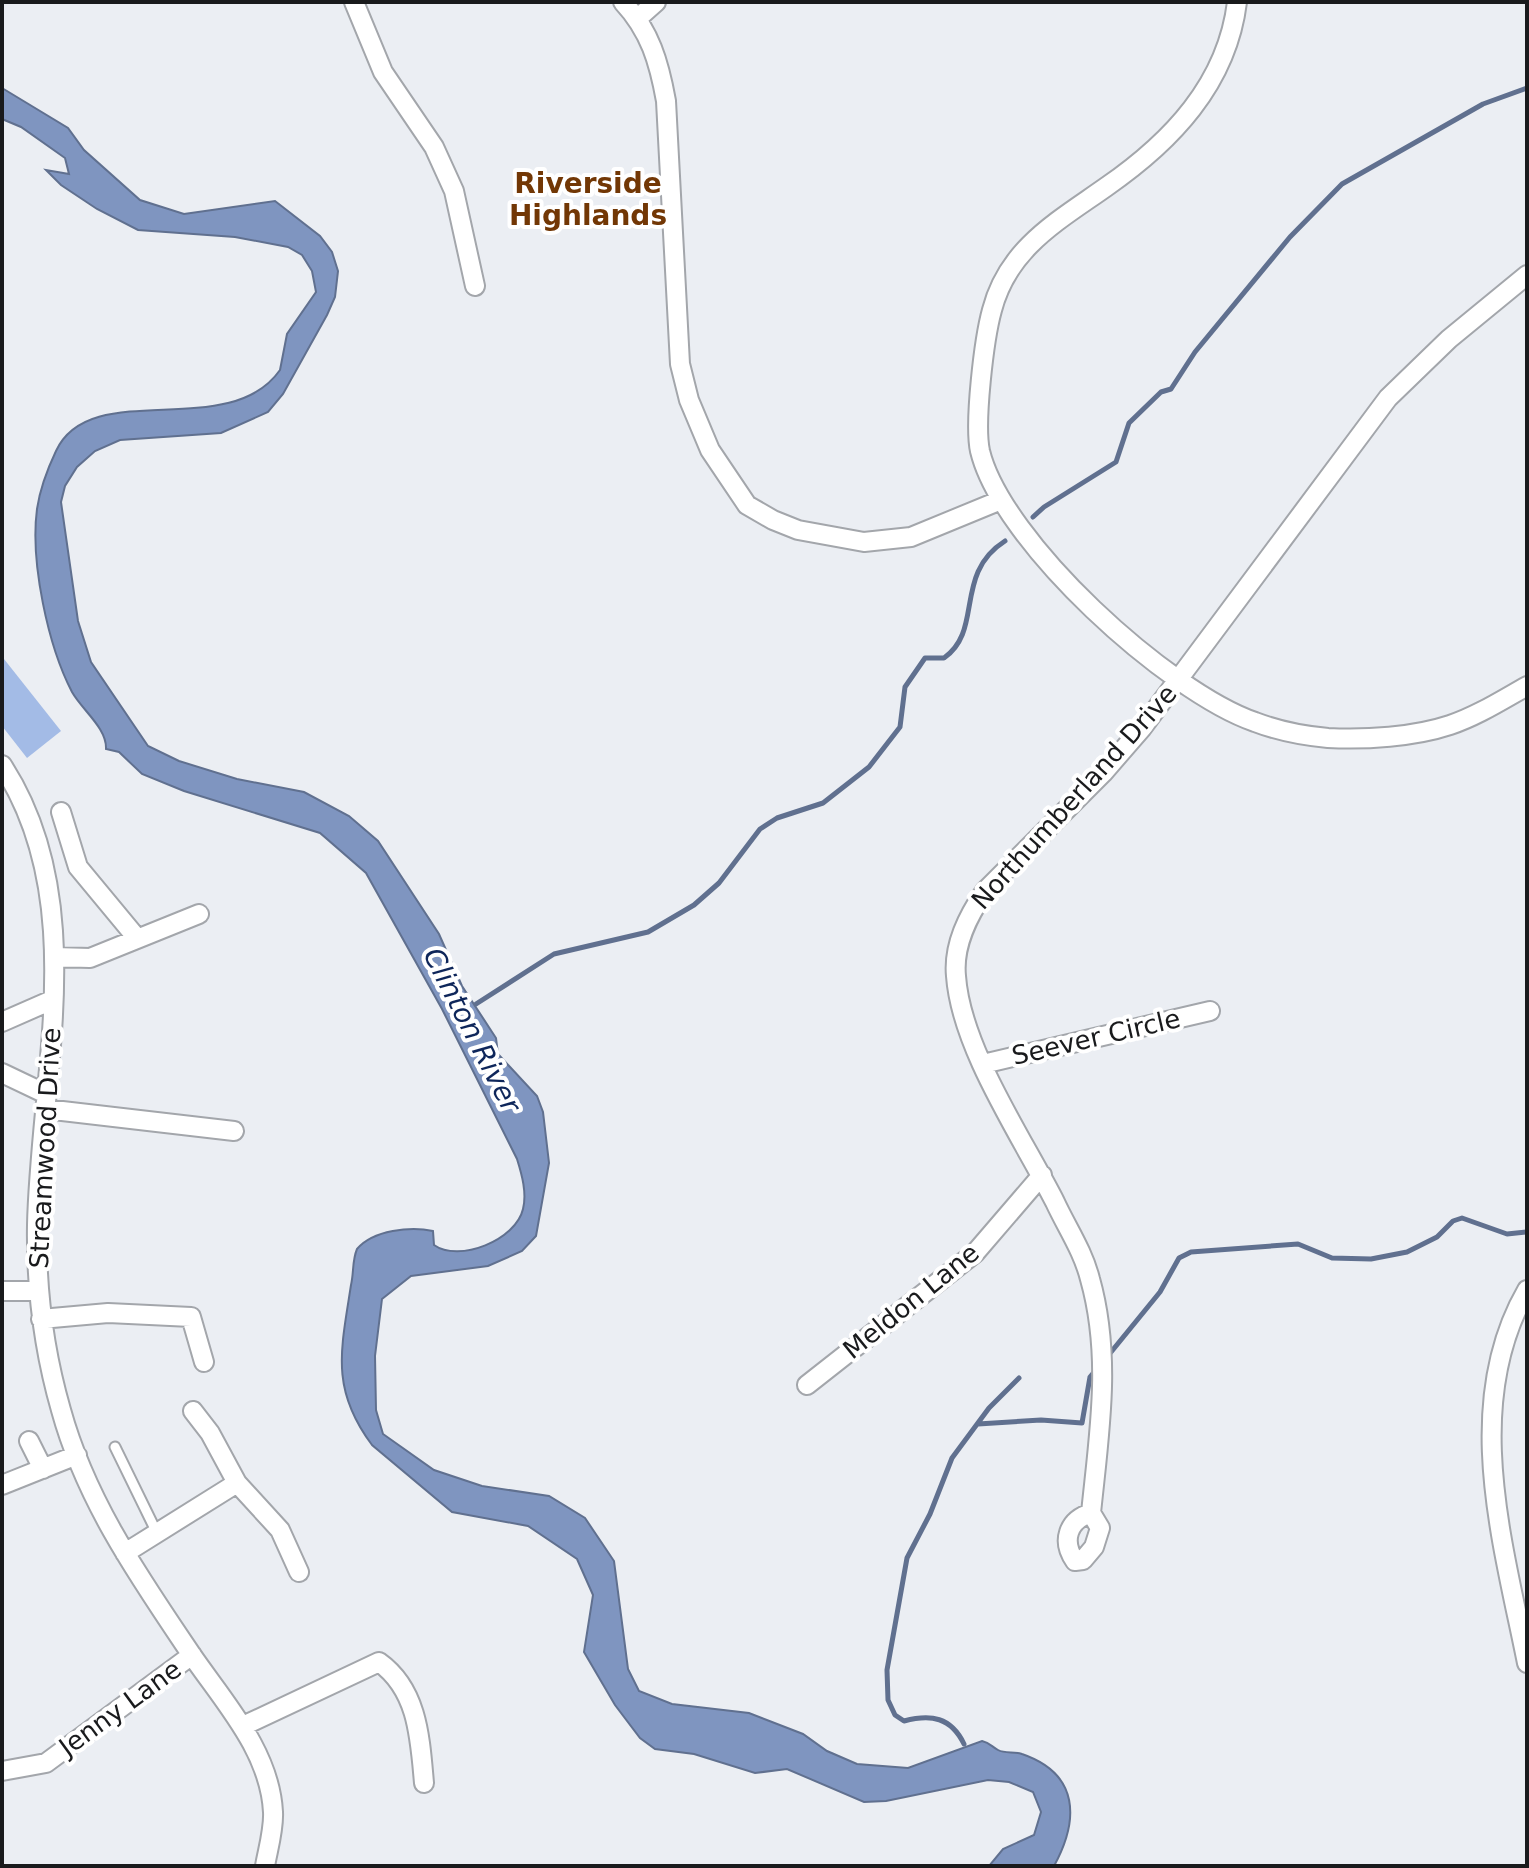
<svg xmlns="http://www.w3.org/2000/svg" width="1529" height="1868" viewBox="0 0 1529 1868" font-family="'DejaVu Sans',sans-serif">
<rect width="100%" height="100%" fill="#ebeef3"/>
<path fill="#a3bbe6" d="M4,659L61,731L27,758L2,726Z"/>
<path fill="#7f95c0" stroke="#60708f" stroke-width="2" d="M2,88L68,128L84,150L140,200L184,214L275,201L320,236L332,252L338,271L335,297L327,315L283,394L268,412L221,433L120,440L95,451L77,467L65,486L61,502L78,621L91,662L148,746L179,761L237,779L304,792L349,816L378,841L439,934L462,986L496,1038L498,1054L537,1096L543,1112L549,1163L536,1236L522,1251L488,1266L411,1276L382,1299L375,1356L376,1410L383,1434L434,1470L482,1486L549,1496L585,1518L614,1561L628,1669L639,1691L672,1704L749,1713L803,1734L827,1751L857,1764L908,1768L982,1741C990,1743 991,1746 998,1750C1005,1754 1015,1751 1022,1754C1080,1774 1079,1820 1054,1866H989L1003,1849L1034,1835L1041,1812L1033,1792L1009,1782L988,1780L886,1801L864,1802L787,1769L755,1773L694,1754L655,1749L640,1738L615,1705L584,1652L593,1595L577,1559L528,1526L452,1512L372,1445C330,1389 341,1350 351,1285C354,1272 352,1261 357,1249C373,1230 411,1226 433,1231L434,1245C459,1263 516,1240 523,1209C527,1193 522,1175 517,1159L442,1009L366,873L320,833L184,791L142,774L119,752L106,749C107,728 82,710 72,692C48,646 30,562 37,509C40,488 47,470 56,451C91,376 229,443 280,370L287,334L316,292L312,271L302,255L288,247L235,237L138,230L97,209L61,185L46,170L69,174L65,158L21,127L2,119Z"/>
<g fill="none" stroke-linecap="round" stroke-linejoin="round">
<path stroke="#60708f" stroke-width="5" d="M1033,517L1044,507L1116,462L1129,423L1161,392L1171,389L1195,352L1290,237L1342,184L1483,104L1527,88
M476,1004L554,954L648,932L694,905L719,883L760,829L777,818L823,803L869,767L900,727L905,687L925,658H944C984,630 953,574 1005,541
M1107,1357L1160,1292L1179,1258L1191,1252L1298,1244L1332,1258L1371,1259L1407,1252L1437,1237L1453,1221L1462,1218L1507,1234L1527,1232
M978,1424L1041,1420L1082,1423L1090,1377L1095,1371
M964,1744C951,1717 931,1714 904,1721L895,1715L888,1700L887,1670L907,1558L930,1514L952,1458L989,1408L1019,1378"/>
<defs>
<path id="lane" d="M115,1447L157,1533"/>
<path id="street" d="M354,2L383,72L434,147L454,191L475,286
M623,2C650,31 659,62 666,101L680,364L689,400L710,450L747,505L773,520L798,530L864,542L911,537L1001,500
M1237,2C1227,84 1171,142 1106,187C1058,221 1008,248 992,310C984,339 974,423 980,451C1002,542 1168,692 1255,722C1276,730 1305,736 1328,738C1365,740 1414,737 1450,725C1477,716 1502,700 1527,686
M638,18L656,2
M2,765C91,901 40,1075 37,1225C36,1287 44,1351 61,1410C86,1501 139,1577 191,1654C223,1701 270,1751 273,1812C274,1829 268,1849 265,1866
M61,812L78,867L136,937
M54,957L90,958L199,914
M2,1022L52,1000
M983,1064L1210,1011
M2,1073L46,1094
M45,1109L234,1131
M1527,1290C1461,1404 1503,1543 1527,1663
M2,1291H39
M41,1319L108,1313L191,1317L204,1362
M807,1385L975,1253L1042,1175
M193,1411L210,1433L237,1483L280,1530L299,1572
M29,1441L43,1469
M2,1485L77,1455
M1091,1513C1068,1520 1061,1541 1075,1561L1083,1560L1094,1547L1100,1528L1091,1513C1099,1434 1112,1357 1090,1279C1083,1251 1067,1228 1055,1202C1022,1137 961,1048 956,976C953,945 968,916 985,891L1103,773L1142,728L1388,398L1449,339L1527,275
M125,1553L237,1483
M243,1726L379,1662C418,1690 420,1738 424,1783
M2,1771L46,1763L192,1655"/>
</defs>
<use href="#lane" stroke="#a3a6ab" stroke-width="13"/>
<use href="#street" stroke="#a3a6ab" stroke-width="22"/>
<use href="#lane" stroke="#fff" stroke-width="9"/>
<use href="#street" stroke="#fff" stroke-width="18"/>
</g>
<g text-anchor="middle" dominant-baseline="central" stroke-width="8" stroke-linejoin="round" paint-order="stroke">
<g font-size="26" fill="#191a1c" stroke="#fff">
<text transform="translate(1074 797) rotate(-48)">Northumberland Drive</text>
<text transform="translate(1096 1037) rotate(-13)">Seever Circle</text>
<text transform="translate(45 1148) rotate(-87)">Streamwood Drive</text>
<text transform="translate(911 1301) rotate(-39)">Meldon Lane</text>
<text transform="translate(120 1708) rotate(-36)">Jenny Lane</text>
</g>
<g font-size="28" font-weight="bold" fill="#723705" stroke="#fff">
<text x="588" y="183">Riverside<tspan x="588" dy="32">Highlands</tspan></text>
</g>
<g font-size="28" font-style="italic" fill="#0e265a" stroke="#fff">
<text transform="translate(472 1030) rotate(63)">Clinton River</text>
</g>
</g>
<rect width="1529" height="1868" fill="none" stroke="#191a1c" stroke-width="8"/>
</svg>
